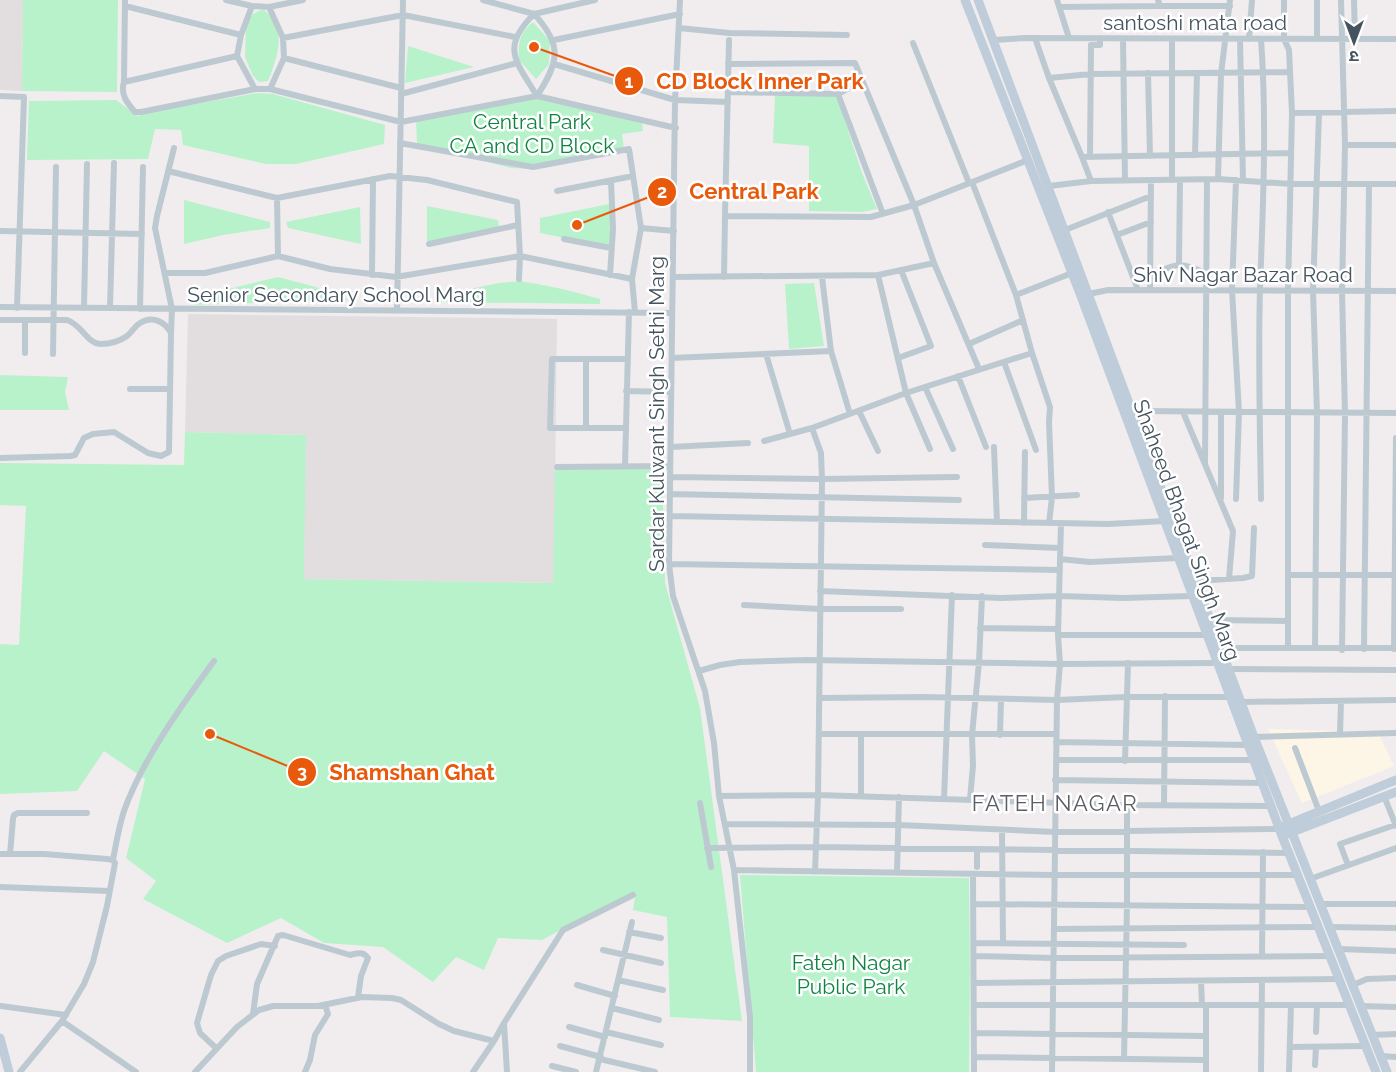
<svg xmlns="http://www.w3.org/2000/svg" width="1396" height="1072" viewBox="0 0 1396 1072" font-family="Raleway,'Noto Sans Devanagari',sans-serif">
<rect width="100%" height="100%" fill="#f1edee"/>
<path fill="#fdf5e5" d="M1268,729L1378,732L1394,766L1302,803Z"/>
<path fill="#e2dee0" d="M0,0H23L22,91L0,90Z
M188,314L557,319L554,583L303,579L306,435L185,432Z"/>
<path fill="#b8f2cb" d="M23,0H118L117,92L22,91Z
M263,9C288,28 278,56 268,81L259,82L253,76L245,57L246,23L253,14Z
M533,22L550,41L549,64L536,79L519,60C518,44 519,33 533,22Z
M408,46L474,67L405,83Z
M258,93L273,94L385,125L384,144L296,164H266L183,145L181,130L155,129L148,159L27,160L29,101L116,100L138,116L145,113Z
M537,94L642,122L643,131L622,134L624,149L534,169L511,168L417,144L416,120Z
M836,94L862,173L877,209L862,212L809,211V146L773,143L775,95Z
M184,200L270,222V228L223,235L184,244Z
M609,204L612,216L610,247L540,233V218Z
M427,206L498,220L499,226C477,240 453,242 427,244Z
M360,207L361,244L288,228L286,222Z
M278,277L316,287L349,300L192,305V298Z
M520,281C547,285 573,291 600,299V304L440,302L441,295L499,283Z
M814,283L824,346L789,349L785,284Z
M0,375L68,377L65,392L69,410H0Z
M185,432L306,435L304,579L553,583L555,465L662,467L665,583L700,708L742,1021L670,1017L667,917L633,910L635,897L617,900L542,940L498,938L484,970L456,957L433,982L383,947L324,943L281,918L227,943L143,899L156,881L126,858L145,779L104,751L77,791L0,794V644L19,645L26,506L0,505V463L184,465Z
M740,875L969,878L970,973L969,1072H756Z"/>
<g fill="none" stroke-linecap="round" stroke-linejoin="round">
<path stroke="#bdc9d1" stroke-width="6" d="M226,0L252,6
M483,0L534,14L595,0
M680,0L675,100L669,564L673,596L705,691L714,743L719,796L734,870L750,1017V1072
M1057,0L1069,38
M1158,0L1160,6H1230
M1284,0V39L1289,50L1292,113
M1341,0L1345,145L1342,291L1345,413L1342,650
M1354,0L1355,39
M125,6L241,35
M269,7L283,38L284,58
M1059,7L1160,6
M534,14C563,45 559,62 537,96C516,61 500,48 534,14Z
M679,28L729,33L847,35
M283,38L403,15L515,37
M1035,38L1049,78L1082,157
M1123,39L1125,180
M1172,39V180
M1240,39L1243,180
M1249,39L1252,0
M1261,39C1267,122 1263,206 1260,289C1258,359 1260,429 1261,499
M1317,39V0
M554,40L680,14
M994,40L1024,38L1396,39
M913,43L969,183
M237,56L124,82C120,94 127,103 135,112H141L255,89H270
M554,64L675,100L728,102
M1148,73L1150,156
M1049,78L1091,74L1290,72
M124,82L125,0
M401,88L284,58L270,89L401,122L537,96L676,128
M255,89L237,56L241,35L252,6L269,7L303,0
M728,92L838,94L862,81
M401,94L517,63
M838,94L883,214
M0,96L24,97L17,308
M400,143L533,167L629,149L641,228
M1345,145H1396
M1195,155L1197,73
M1090,157L1091,45H1100V38
M168,171L277,198L390,176L427,180L517,202L520,256L519,279
M1218,179L1221,74L1230,0
M1236,180L1232,290L1239,412L1236,499
M1091,181L1082,157L1290,153
M972,182L1016,295L1032,353L1050,407L1049,422L1052,498L1049,523
M1049,186L1091,181L1218,179L1291,184H1396
M557,191L633,176
M277,198L278,256
M1108,212L1138,290
M725,216L729,40
M1065,230L1151,196
M0,231L142,234
M1117,235L1151,222
M564,239L611,248
M429,244L518,225
M934,263L979,369
M1179,264L1180,180
M165,273H205L278,256L330,269L396,277L520,256L632,279L635,312
M372,275L373,179
M610,275L613,229L611,181
M878,275L906,393L930,449
M1151,276C1174,263 1182,261 1207,274
M673,277L878,275L934,263L914,205L855,63L728,64
M724,277L725,216L871,217L914,205L1028,160
M822,277L831,351L850,414
M632,279L641,228L674,231
M1150,290L1151,180
M1016,295L1072,273
M1084,295L1108,290L1396,291
M0,307L672,313
M84,308L87,164
M110,308L114,163
M140,309L143,167
M397,311L403,0
M0,320H67C82,325 87,343 100,344C109,344 120,341 127,336C132,332 135,326 140,323C153,315 165,322 171,333L169,452L161,456L148,453L114,432L93,434L84,438L75,455L71,456L0,458
M25,320V353
M171,333L172,309L155,228L157,216L174,148
M969,344L1023,320
M53,354L56,167
M766,354L790,434
M672,358L831,351
M898,358L931,346L901,270
M1004,362L1036,450
M958,376L986,447
M925,387L953,449
M130,389H170
M626,391L671,392
M859,411L878,451
M1133,411L1396,413
M1183,412L1233,531L1229,579
M1221,412V498
M586,428V359
M625,428H550L552,359H627
M764,441L812,428L906,393L1032,353
M671,447L748,443
M994,447L997,522
M1205,464L1207,180
M625,466L629,312
M557,467L670,466
M670,477L822,479L957,477
M670,494L959,500
M1024,498L1077,495
M670,516L1108,524L1165,521
M1024,523L1025,452
M985,545L1060,548
M1060,559L1090,562L1178,558
M669,564L1059,570
M1289,575H1396
M1196,581L1243,578L1252,576L1254,528
M820,591L1001,598L1059,596L1123,598L1192,596
M744,605L820,609H901
M1211,620L1288,621
M980,628L1058,629
M1058,635H1206
M1221,648H1396
M1288,648V291L1292,113L1396,111
M1315,648L1317,413L1313,291L1319,113
M1364,649L1369,184
M1394,649L1396,438
M1229,669L1396,670
M699,671L720,665L740,662L807,660L1060,664L1216,663
M819,698L924,697L1057,700L1126,697H1229
M1241,702L1396,700
M819,734H1056
M1340,734L1341,701
M861,735V796
M1000,735L1001,699
M1254,737L1396,733
M1056,742L1247,745
M1295,748L1319,811
M1056,760H1253
M1125,761L1128,663
M1055,780L1262,783
M719,796L818,795L822,479L821,453L812,428
M1384,796L1396,826
M944,799L952,595
M970,799L973,766L972,735L979,662L982,596
M700,803L711,867
M1164,805L1165,696
M725,824L899,825L1055,832L1279,829
M1002,830L1003,943
M707,848L816,847L1289,853
M0,854H44L107,859L113,860L115,863L107,906L93,962L84,984L62,1021L20,1072
M10,854L13,819L14,815L18,813H87
M113,860C116,844 119,826 124,811C142,760 182,705 214,661
M1348,865L1340,844L1395,825
M977,867V850
M734,870L1054,875H1298
M815,872L818,795L1121,805L1271,806
M897,873L899,797
M973,874L974,1072
M1310,879L1396,848
M0,887L110,891
M974,904L1311,907
M1320,904H1396
M1330,927L1396,928
M1054,929L1319,927
M629,932L661,938
M974,943L1184,945
M1339,949L1396,951
M603,950L661,963
M974,956L1053,958L1331,956
M1262,956L1263,852
M618,980L663,990
M1201,981L1202,1005
M974,983L1340,979
M577,985L615,996
M1353,985L1367,979L1396,978
M974,1005H1291L1289,1072
M1291,1005H1350
M1,1006L66,1015
M1361,1006L1396,1007
M612,1008L659,1020
M253,1014L257,984L278,936L283,935L350,955C358,953 363,951 368,958L361,976L358,997
M62,1021L136,1072
M569,1027L605,1037
M606,1032L661,1045
M1316,1032L1317,1005
M974,1033L1205,1036
M1372,1035L1396,1034
M560,1046L601,1057
M1290,1047L1365,1046
M216,1048L200,1033L197,1023L211,975L218,961L226,956L261,944L275,946
M1381,1056L1396,1057
M974,1057L1206,1060
M600,1059L655,1072
M1124,1059L1127,905V805
M1315,1065L1316,1047
M552,1066L576,1072
M195,1072L237,1027L259,1010L273,1006H318L362,997L392,998L401,1000L439,1024L454,1031L494,1041L504,1023
M305,1072L310,1060L315,1035L328,1014L325,1005
M473,1072L494,1041
M507,1072L504,1023L563,930L633,895
M596,1072L632,922
M1052,1072L1057,700L1060,664L1058,635L1061,523
M1206,1072V1005
M1261,1072L1262,980"/>
<path stroke="#becdd9" stroke-width="9" d="M965,0L1081,296L1282,836L1376,1072
M978,0L1254,737L1387,1072
M1284,826L1396,780
M1287,834L1396,792
M0,1038L9,1072"/>
</g>
<g text-anchor="middle" dominant-baseline="central" stroke-width="5" stroke-linejoin="round" paint-order="stroke">
<g font-size="21" fill="#44535d" stroke="#fff">
<text x="1195" y="22">santoshi mata road</text>
<text x="1243" y="274">Shiv Nagar Bazar Road</text>
<text x="336" y="294">Senior Secondary School Marg</text>
<text transform="translate(656 414) rotate(-90)">Sardar Kulwant Singh Sethi Marg</text>
<text transform="translate(1187 530) rotate(70)">Shaheed Bhagat Singh Marg</text>
</g>
<g font-size="21" fill="#0f8442" stroke="#fff">
<text x="532" y="121">Central Park<tspan x="532" dy="24">CA and CD Block</tspan></text>
<text x="851" y="962">Fateh Nagar<tspan x="851" dy="24">Public Park</tspan></text>
</g>
<g font-size="22" letter-spacing="1.5" fill="#5a5f63" stroke="#fff">
<text x="1055" y="803">FATEH NAGAR</text>
</g>
</g>
<path fill="none" stroke="#e8590c" stroke-width="2" d="M534 47L629 81M577 225L662 192M210 734L302 772"/>
<g fill="#e8590c" stroke="#fff" stroke-width="2">
<circle cx="534" cy="47" r="6"/>
<circle cx="577" cy="225" r="6"/>
<circle cx="210" cy="734" r="6"/>
<circle cx="629" cy="81" r="15"/>
<circle cx="662" cy="192" r="15"/>
<circle cx="302" cy="772" r="15"/>
</g>
<g font-size="18" text-anchor="middle" font-weight="bold" fill="#fff">
<text x="629" y="88">1</text>
<text x="662" y="198">2</text>
<text x="302" y="778">3</text>
</g>
<g font-size="22" text-anchor="middle" font-weight="bold" fill="#e8590c" stroke="#fff" stroke-width="5" stroke-linejoin="round" paint-order="stroke">
<text x="760" y="89">CD Block Inner Park</text>
<text x="754" y="199">Central Park</text>
<text x="412" y="780">Shamshan Ghat</text>
</g>
<g transform="translate(1354 42) rotate(180)" stroke="#ffffff" stroke-width="4.5" paint-order="stroke">
<path d="M0-4.5L10 22L0 15L-10 22Z" fill="#44535d"/>
<text y="-9" font-size="16" font-weight="bold" text-anchor="middle" fill="#44535d">उ</text>
</g>
</svg>
